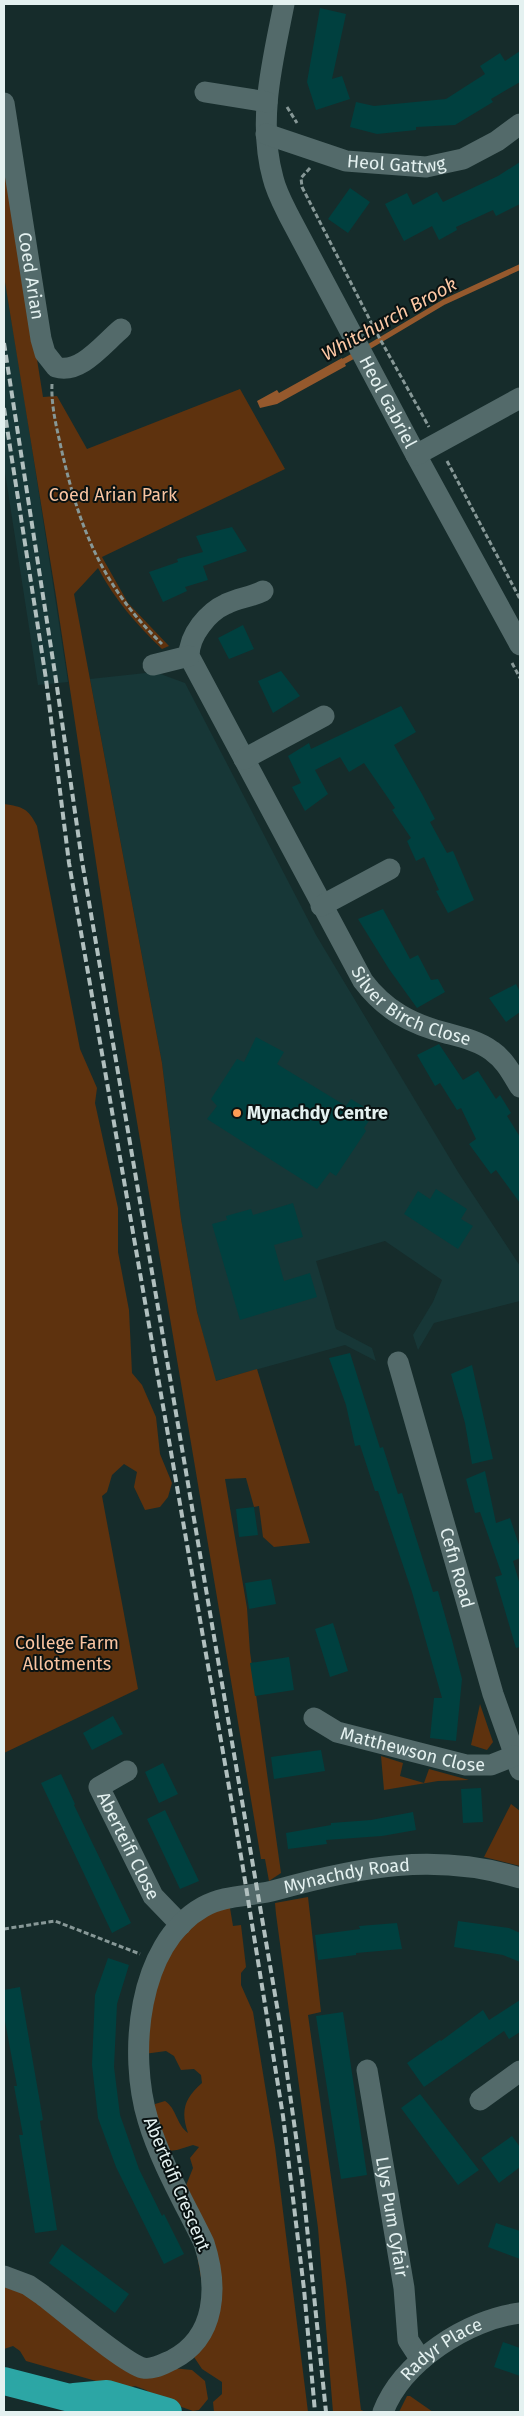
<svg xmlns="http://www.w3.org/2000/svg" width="524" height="2416" viewBox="0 0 524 2416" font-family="'Fira Sans',sans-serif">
<rect width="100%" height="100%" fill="#162c2b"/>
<path fill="#173737" d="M4,276L24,396L68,682L38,685L4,466Z
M155,672L185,683L316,935L458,1172L520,1266V1301L434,1323L418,1350L413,1335L433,1302L442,1280L385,1241L316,1261L336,1329L372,1348L376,1361L345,1345L215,1381L197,1312L181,1219L162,1063L90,679Z"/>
<path fill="#5e320e" d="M4,152L43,397L57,396L87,449L240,389L285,469L102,557L128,603L169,646L162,649C136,624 115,600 98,568L74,594L162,1063L181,1219L197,1312L216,1381L257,1369L310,1543L274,1547L263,1537L259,1506L254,1507L246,1478L225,1479L247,1608L250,1652L281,1873L269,1881L265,1859H261L119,1015L56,596L4,276Z
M4,804C23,807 28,808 37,826L80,1049L97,1088L95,1103L118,1208V1252L129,1310L132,1373L142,1385L156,1417L160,1454L172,1483L168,1497L160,1507L145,1510L134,1487L137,1472L124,1464L112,1475L107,1492L102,1496L138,1689L4,1753Z
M480,1704L493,1742L487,1750L471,1745Z
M381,1756L403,1763L400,1776L424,1783L429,1769L469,1780L438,1781L384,1790Z
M511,1804L520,1811V1866L484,1857Z
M308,1897L321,2012L308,2015L346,2283L361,2410L366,2412H333L318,2228L276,1914L275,1903Z
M229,1902L233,1926L241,1925L246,1967L241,1973V1985L253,2012L275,2147L308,2412H214L213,2402L222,2394V2382L202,2369L194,2357L210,2328L185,2188L193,2168L190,2158L199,2147L193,2145L177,2150L168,2151L152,2113L155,2104L165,2101C177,2109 176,2124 188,2133C180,2110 185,2098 202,2083L201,2075L194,2069L181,2070L174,2056L166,2051L144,2054L157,1975L189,1924Z
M4,2279L124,2363L192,2370L205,2381L208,2399L199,2410L193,2411L156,2398L146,2390L135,2386L124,2389L26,2361L20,2351L13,2346L4,2349Z
M407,2396H410L433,2412H399Z"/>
<path fill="#95592d" d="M342,358L346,366L277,404L260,408L257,401L277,390L279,393Z"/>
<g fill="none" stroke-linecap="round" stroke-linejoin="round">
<path stroke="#95592d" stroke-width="5.5" d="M365,349L444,302L520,267
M337,365L357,354"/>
</g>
<path fill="#00403f" d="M320,8L346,14L332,79L342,76L350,99L316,110L307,82Z
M520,51V82L491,99L493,102L455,125L416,127V130L377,134L350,127L356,102L374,106L446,99L485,74L480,66L500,53L505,61Z
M520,162V204L496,216L493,210L456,227L457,230L439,240L432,226L404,241L385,204L407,193L413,205L437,192L443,202L498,176Z
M350,188L370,202L348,233L328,219Z
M232,527L247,551L203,566L208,580L185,587L187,591L163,602L149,572L178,562L177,559L203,552L196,536Z
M243,625L254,649L229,659L218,638Z
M281,671L300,696L273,713L258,681Z
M401,706L416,732L394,745L422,794L435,819L430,822L447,853L453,851L474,900L448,913L436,891L439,890L424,857L416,861L407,841L411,838L392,810L395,808L364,763L349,772L340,757L315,770L328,794L305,811L292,787L301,783L288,756L309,743L311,749Z
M383,909L410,959L418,955L431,980L438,979L445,992L417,1008L389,969L358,919Z
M516,984L520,992V1012L506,1022L489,998Z
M256,1037L284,1052L277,1064L346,1106L351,1099L374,1113L364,1128L366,1131L336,1176L330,1172L317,1189L207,1119L217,1106L211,1099L237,1059L244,1062Z
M439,1044L463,1080L478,1071L496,1099L500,1095L511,1113L507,1116L520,1137V1203L496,1170L491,1174L469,1144L476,1139L461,1108L457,1110L440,1083L435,1086L417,1055Z
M436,1189L467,1209L461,1219L473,1226L458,1249L404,1214L418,1191L430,1199Z
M293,1203L303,1237L274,1245L284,1281L310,1273L317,1297L240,1320L212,1224L227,1220L226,1216L251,1209L253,1215Z
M350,1353L380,1448L383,1447L398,1494L402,1493L433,1592L438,1591L452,1640L462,1679L456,1741L430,1738L434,1698H442L412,1592L378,1491H375L360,1445L355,1446L346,1405L329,1358Z
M472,1365L493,1459L472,1464L465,1423L451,1374Z
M485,1471L496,1523L510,1518L520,1548V1558L513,1561L520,1585V1647L516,1648L495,1577L502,1575L480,1512L475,1513L466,1479Z
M254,1507L258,1535L239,1537L236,1509Z
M271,1579L276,1604L249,1609L245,1583Z
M333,1623L348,1671L330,1677L315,1629Z
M289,1657L294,1690L255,1696L250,1663Z
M113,1716L123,1734L92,1750L83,1733Z
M321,1750L325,1771L274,1779L271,1757Z
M163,1763L178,1794L159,1803L145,1772Z
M61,1774L75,1804L74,1805L131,1923L112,1933L41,1783Z
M481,1788L483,1822L463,1823L461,1789Z
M165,1810L199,1881L180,1889L147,1819Z
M413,1812L416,1830L382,1836L326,1840L327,1844L288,1849L286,1833L331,1825V1823L371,1820Z
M458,1921L509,1928L520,1933V1962L503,1955L454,1947Z
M397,1923L402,1949L356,1953V1955L318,1960L315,1935L360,1929L359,1926Z
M108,1958L129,1965L117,2004L114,2067L120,2115L139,2169L162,2216L164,2214L184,2254L164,2264L116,2167L98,2118L92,2065L95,1995Z
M20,1987L43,2120L40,2121L57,2230L35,2233L19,2135H23L14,2086H17L4,2016V1990Z
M520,2000V2032L509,2039L504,2031L424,2087L407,2063L440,2040L441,2041L483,2010L489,2020Z
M343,2012L367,2175L341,2179L316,2016Z
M420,2094L479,2170L458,2185L401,2108Z
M512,2136L520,2147V2167L499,2183L481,2158Z
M496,2223L520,2231V2259L488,2247Z
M62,2244L129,2294L115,2313L49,2263Z
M503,2342L520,2348V2376L494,2367Z"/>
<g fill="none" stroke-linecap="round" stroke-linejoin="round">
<path stroke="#879897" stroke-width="3" stroke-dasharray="5 2.5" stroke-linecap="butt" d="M287,107L297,123
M310,168L301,178L302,187L375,330L429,427
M52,384C51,407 57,429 62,452C80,530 103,587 162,644
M447,461L520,599
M512,663L520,678
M4,1929L55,1921L140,1954"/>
<g stroke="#536a6a" stroke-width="21">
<path id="s1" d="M284,4C273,60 257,120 273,178C276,191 283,204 289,216L416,455L520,645"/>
<path d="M205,92L267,102"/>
<path id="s2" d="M4,103L41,339L45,353L56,367C80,375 104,343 121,329"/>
<path id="s3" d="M266,134L346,161L426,167L463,159L497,141L520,124"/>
<path d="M416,455L520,398"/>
<path id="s4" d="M263,591C251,597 238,598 226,604C208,612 189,635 189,656L363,981C385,1010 411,1024 446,1033C461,1037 479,1041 492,1051C505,1060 512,1074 520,1087"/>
<path d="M153,665L189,656"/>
<path d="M244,759L324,716"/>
<path d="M321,906L390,869"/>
<path id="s5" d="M398,1362L493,1694L520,1770"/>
<path id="s6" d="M314,1718L337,1732L466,1765H491L514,1756"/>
<path id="s7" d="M127,1771L99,1787L153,1896L181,1925"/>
<path id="s8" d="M367,2070L404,2288L408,2340L421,2360"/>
<path d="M480,2100L520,2071"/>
<path id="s9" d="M4,2276L28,2285L41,2294C60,2308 125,2364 143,2368C153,2370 163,2364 172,2360C217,2337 218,2286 204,2243C185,2204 160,2161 148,2120C128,2055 137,1944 203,1907C226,1894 251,1897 276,1890C359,1867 435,1852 520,1878"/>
<path id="s10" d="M383,2412C402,2362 468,2319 520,2313"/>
</g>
<path stroke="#2ca6a5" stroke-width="28" d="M4,2381L70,2398L103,2412
M74,2397L107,2394L168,2412"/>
<path stroke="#b1c0bf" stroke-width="4" stroke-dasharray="8 4" stroke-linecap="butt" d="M4,343L56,680L82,861L280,2024L302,2179L326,2412
M4,408L46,679L69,863L242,1862L283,2116L304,2289L315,2412"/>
</g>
<circle fill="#fd9c55" stroke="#091212" stroke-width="2" cx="237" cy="1113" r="5"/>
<g text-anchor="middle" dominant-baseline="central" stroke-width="4" stroke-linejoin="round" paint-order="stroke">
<g font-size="18" fill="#e4f1f0" stroke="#091212">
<text stroke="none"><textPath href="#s3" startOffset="135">Heol Gattwg</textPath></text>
<text stroke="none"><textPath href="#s2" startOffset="175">Coed Arian</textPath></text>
<text stroke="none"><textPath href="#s1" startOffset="428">Heol Gabriel</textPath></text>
<text stroke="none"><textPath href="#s4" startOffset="530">Silver Birch Close</textPath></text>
<text stroke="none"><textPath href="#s5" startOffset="214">Cefn Road</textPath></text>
<text stroke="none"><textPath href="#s6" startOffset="105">Matthewson Close</textPath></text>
<text stroke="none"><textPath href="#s7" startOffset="98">Aberteifi Close</textPath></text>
<text stroke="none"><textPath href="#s9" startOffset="849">Mynachdy Road</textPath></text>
<text transform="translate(177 2184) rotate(67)">Aberteifi Crescent</text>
<text stroke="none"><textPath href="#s8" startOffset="149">Llys Pum Cyfair</textPath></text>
<text stroke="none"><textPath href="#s10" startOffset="88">Radyr Place</textPath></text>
</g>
<g font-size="18" fill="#f9c4a1" stroke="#091212">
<text x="113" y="495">Coed Arian Park</text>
<text x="67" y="1643">College Farm<tspan x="67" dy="21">Allotments</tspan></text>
</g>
<g font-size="18" font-weight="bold" fill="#e4f1f0" stroke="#091212" text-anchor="start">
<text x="247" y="1113">Mynachdy Centre</text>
</g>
<g font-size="19" font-style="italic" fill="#fdc8a5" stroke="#091212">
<text transform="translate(389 319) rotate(-29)">Whitchurch Brook</text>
</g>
</g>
<rect width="524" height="2416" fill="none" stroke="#e4f1f0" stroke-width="10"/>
</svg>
